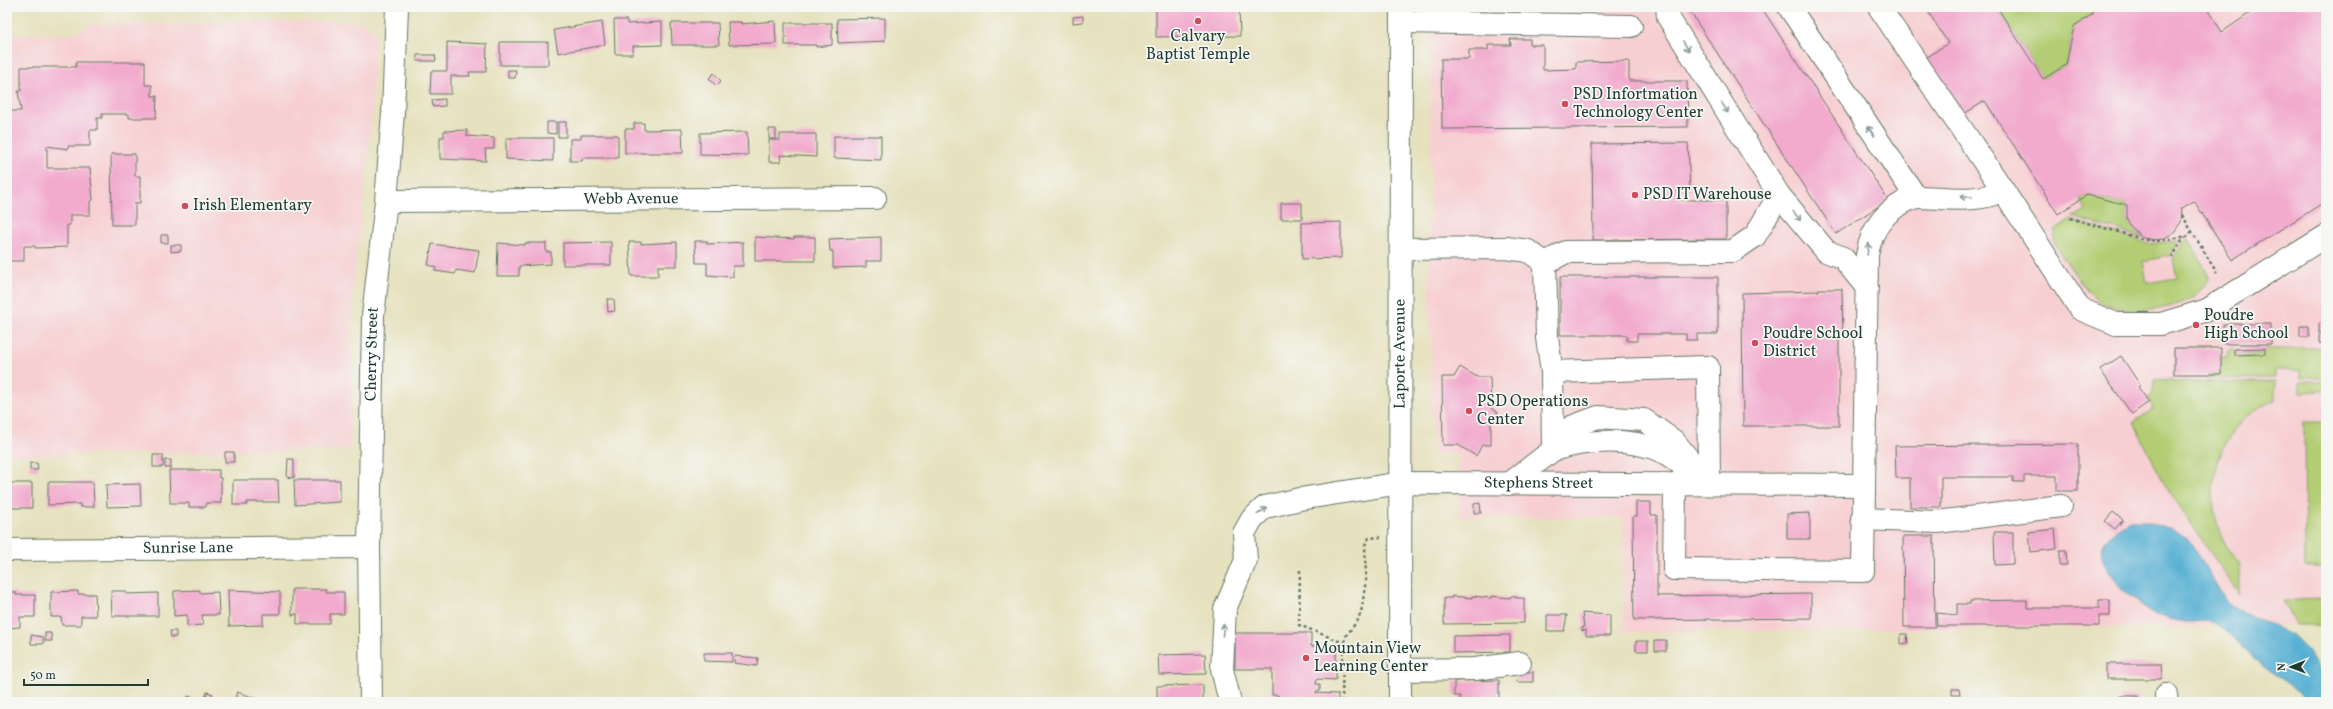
<svg xmlns="http://www.w3.org/2000/svg" width="2333" height="709" viewBox="0 0 2333 709" font-family="Vollkorn,serif">
<rect width="100%" height="100%" fill="#f6f6f2"/>
<filter id="ink" filterUnits="userSpaceOnUse"><feTurbulence type="fractalNoise" baseFrequency=".025" numOctaves="2"/><feDisplacementMap in="SourceGraphic" scale="8" xChannelSelector="R" yChannelSelector="G"/><feConvolveMatrix kernelMatrix="1 2 1 2 8 2 1 2 1" color-interpolation-filters="sRGB"/></filter>
<filter id="wash" filterUnits="userSpaceOnUse"><feTurbulence type="fractalNoise" baseFrequency=".012" numOctaves="4" result="noise"/><feDisplacementMap in="SourceGraphic" scale="16" xChannelSelector="R" yChannelSelector="G"/><feGaussianBlur stdDeviation="0.9" result="paint"/><feColorMatrix in="noise" values="0 0 0 0 0 0 0 0 0 0 0 0 0 0 0 0 0 1.4 0 .05"/><feComposite in="paint" operator="in"/></filter>
<g filter="url(#wash)">
<rect width="100%" height="100%" fill="#e6e1be"/>
<path fill="#f7cfd2" d="M1432,7H2326V625L1624,632L1623,518L1459,517L1458,454H1433L1429,270Z
M230,22H362L370,27L374,35L372,116L352,296L350,450L7,455V35L74,34L91,24L186,25Z"/>
<path fill="#b2cd73" stroke="#688554" d="M1997,7H2088L2093,14L2074,26L2066,65L2043,79Z
M2087,195L2127,205V219L2142,238L2073,217L2085,210L2080,200Z
M2071,220L2150,244L2179,240L2170,256L2143,261L2147,283L2177,278L2173,259L2183,241L2189,239L2208,274L2209,279C2197,312 2123,319 2097,300C2082,289 2068,262 2056,247L2054,240L2056,229Z
M2265,348H2326V378H2300V370H2275V378L2209,379L2210,374H2221V357H2227L2228,349H2234L2235,355L2265,354Z
M2172,379V382H2275V400C2264,405 2252,411 2244,419C2214,449 2205,496 2221,536C2225,546 2234,554 2239,564C2242,571 2239,586 2239,594L2164,485L2134,422L2153,409L2148,398L2153,393L2154,380Z
M2300,382H2326V391L2300,392Z
M2304,422H2326V567H2305Z
M2326,599V625H2296L2283,600Z"/>
<path fill="#55afd3" stroke="#3a7684" d="M2131,521H2148L2171,529L2189,540L2226,601L2237,610L2259,618L2292,635L2310,653L2326,681V702H2306C2292,683 2282,681 2264,668C2245,654 2232,628 2208,622C2201,620 2193,623 2186,622C2178,621 2167,619 2159,616C2141,608 2095,569 2102,547C2106,535 2121,527 2131,521Z"/>
<g id="blocks">
<path fill="#f2aacd" d="M1071,7H1080V10H1071Z
M1156,7H1239L1240,36L1156,37Z
M1687,7H1761L1888,200L1836,234Z
M1925,7H1997L2043,79L2066,65L2074,26L2093,14L2088,7H2207L2222,32L2259,7H2326V201L2232,260L2194,201L2182,208L2181,222L2174,232L2165,239L2151,240L2141,236L2131,227L2127,219V205L2087,195L2058,214L1985,101L1962,115L1926,58L1948,43Z
M1083,16V22L1073,23V17Z
M885,18V41L838,43L837,19Z
M614,20H627V24L662,22V45L633,46V54H615Z
M775,21L776,44L729,45L728,22H741V24Z
M602,22L605,45L558,53L554,30Z
M671,23H718L719,45H672Z
M785,23H832V45L816,47V45H785Z
M1510,39H1530V45H1543V70L1576,69V62L1629,61V81H1687L1688,127L1442,129L1441,59H1469V50H1488V45H1511Z
M447,42L487,44L486,72H469L470,76H451V94H430L431,71H447Z
M500,42H548V65H500Z
M417,55H435L436,61H417Z
M76,62H145V85H152V96H157L156,118H129V114H102V118H97V130H90V146H68V149L47,146V168H90L93,200L90,201V215H70V225H67V247L35,248V246H24V261H7V111H21L18,91H21V67H76Z
M508,70H516L515,78H508Z
M714,73L721,81L716,86L709,78Z
M445,99V106L433,107L432,100Z
M547,122H556V134L547,133Z
M558,122H566V137H558Z
M634,123H644V130L682,129L683,153H625V129H634Z
M769,129H776V139H769Z
M467,130V136L494,138V149H485L486,161L440,159V137H444V131Z
M747,132L748,155L700,154V133Z
M780,134H816V157L780,155L781,162H769V140H780Z
M581,135H618V158H582V161H570V139H581Z
M834,136H881V160L834,158Z
M506,138H553V161L506,159Z
M1688,143L1690,190H1678V200H1726V239L1593,240L1592,144Z
M111,154H135V176H140V203H135V225H112Z
M1281,203H1302V219H1281Z
M1341,222V258L1302,259V223Z
M161,235H168V243H161Z
M755,237L794,239V237H815V261H755Z
M881,237V261H866V267L833,268V251H830L829,239Z
M695,241H707V244L743,242V266H733V277L707,275V263H696Z
M611,242V265H563V243Z
M629,242H641V244L677,242V266H658V276H631Z
M498,243L525,245V243H546V252H551V264L519,266V276H497Z
M432,244L479,250L475,273L456,270L455,274L435,271L436,267L428,265Z
M171,245H181V251L171,252Z
M1560,277H1718V334H1697V340H1686V334H1637V341H1627V335H1560Z
M1818,289H1842L1843,339H1839V426H1743L1742,293L1819,291Z
M607,299H614L615,311L608,312Z
M2319,323H2326V343H2319Z
M2223,324H2271V344H2224Z
M2300,326H2309V337H2300Z
M2174,348H2221V374H2174Z
M2265,348V354L2234,355V349Z
M2121,356L2140,385L2138,387L2149,402L2132,414L2100,370Z
M1460,367L1477,377H1490L1491,408L1498,413L1491,423V445H1482L1476,456L1458,445H1443L1442,377H1454Z
M2078,444V491H2057V476H2024V482H2013V477H1941V507H1910V478H1896L1895,446Z
M225,452H234V462H225Z
M153,455H163V467H153Z
M288,459H294V478L287,477Z
M165,460H171V468H165Z
M30,463H37L38,470H30Z
M169,470H219V478H221V503H206V507H189V503H170Z
M233,480H278L279,502H247V505H233Z
M294,480H340V502L295,505Z
M48,482H93L94,507H80V504L48,505Z
M7,483H32V508H7Z
M140,484L141,506L107,507L106,485Z
M1636,502H1651V515H1657V596L1811,594V618L1634,620L1633,516H1636Z
M1480,503L1481,513H1474V504Z
M2113,512L2123,520L2115,529L2105,521Z
M1810,513V539H1787V514Z
M2055,529L2057,549L2031,552L2029,532Z
M1994,532H2013V564L1995,565Z
M1903,536H1934L1935,627H1904Z
M2060,550H2066L2067,565H2060Z
M292,589H326V592H344V614H330V624H297V614L292,615Z
M200,590V593L218,592L219,615H202L203,625L187,626V615L174,616V591Z
M228,590L280,592V614H263V625L229,626Z
M78,591V594H95L96,616H81V625H62L61,617H51V592Z
M111,591H126V594L158,593V616H112Z
M7,592H16V595H35V617H20V627L7,628Z
M1452,596L1472,598V596L1491,598V596L1510,598L1511,596H1516V598H1524V623L1444,624V598H1452Z
M2027,600V608H2099V600H2110V616H2099V626H1937L1936,613L1957,615V604H1970V601Z
M1582,613L1610,615V636H1586V630L1582,631V627H1584Z
M1547,615H1567L1564,631H1547Z
M170,631H176V637H171Z
M45,633H51L52,641H45Z
M1235,633H1311V646L1336,648V680L1317,679L1316,684H1320V691H1316V693L1338,694V702H1278V695H1272V669H1235Z
M1901,634H1907L1908,643L1901,644Z
M31,635L43,637V644H31Z
M1510,635V652L1453,653V636Z
M1655,640H1666V651H1655Z
M1636,641H1648V651H1636Z
M704,653H732V662L704,661Z
M1205,654L1206,674L1159,675L1158,655Z
M735,656L758,658L757,666L734,663Z
M2106,664H2161L2162,677L2161,679H2106Z
M1516,672H1533V682H1517Z
M1499,680V702H1460V696H1454V681Z
M1203,685V702H1157V686Z
M1952,689H1959L1960,695H1952Z
M207,692L213,694L210,702L204,701Z
M237,692L268,702H234Z
M188,696L196,699L195,702H186Z
M2120,696H2138V702H2120Z"/>
</g>
</g>
<g filter="url(#ink)">
<use href="#blocks" fill-opacity="0" stroke="#657664" stroke-width="1"/>
<g fill="none" stroke-linecap="round" stroke-linejoin="round">
<defs>
<g id="minor">
<path d="M1667,7L1668,17L1779,195L1826,251L1843,258L1867,288"/>
<path d="M1789,7L1916,197C1943,197 1979,204 2003,190"/>
<path d="M1879,7L2003,190L2080,309L2116,324H2161L2207,310L2326,236"/>
<path d="M1401,22L1631,26"/>
<path id="s1" d="M386,201L875,198"/>
<path d="M1402,249L1507,248L1528,251L1545,263L1547,338L1552,372"/>
<path d="M1545,263L1566,252L1733,251L1755,236L1779,195"/>
<path d="M1553,450L1571,427L1598,417L1644,420L1674,441L1709,484"/>
<path d="M1553,450C1587,440 1630,437 1663,452C1672,456 1680,464 1688,470"/>
<path d="M1509,484L1553,450L1552,372L1708,367L1709,484"/>
<path d="M1675,484L1674,569L1863,571L1867,255C1872,225 1888,207 1916,197"/>
<path d="M1862,519L1938,522L2061,506"/>
<path id="s2" d="M7,550L369,547"/>
<path d="M1401,670L1475,669L1520,663"/>
<path d="M2166,695L2167,702"/>
<path id="s3" d="M371,702L369,547L373,316L386,201L393,113L397,7"/>
<path id="s4" d="M1230,702L1222,669L1225,609L1246,560L1244,533L1252,519L1265,507L1300,499L1401,483L1863,485"/>
<path id="s5" d="M1400,702L1401,7"/>
</g>
</defs>
<use href="#minor" stroke="#657664" stroke-width="24"/>
<path stroke="#657664" stroke-width="2.5" stroke-dasharray="3 3" stroke-linecap="butt" d="M2182,215L2217,273
M2070,218L2146,240L2160,241L2187,236
M2172,258L2182,240L2192,232
M1300,570L1299,625L1344,643
M1342,702L1343,646L1346,636L1358,620L1362,608L1366,579L1365,545L1369,538L1381,537"/>
<use href="#minor" stroke="#fff" stroke-width="22"/>
</g>
<defs><path id="oneway-shaft" d="M-6 0H5M1.5-3L5.5 0L1.5 3" fill="none" stroke-width="1.6" stroke-linecap="round" stroke-linejoin="round"/></defs>
<g stroke="#8f9e9a">
<use href="#oneway-shaft" transform="translate(1686 46) rotate(58)"/>
<use href="#oneway-shaft" transform="translate(1725 108) rotate(58)"/>
<use href="#oneway-shaft" transform="translate(1871 131) rotate(-124)"/>
<use href="#oneway-shaft" transform="translate(1966 197) rotate(-180)"/>
<use href="#oneway-shaft" transform="translate(1797 216) rotate(50)"/>
<use href="#oneway-shaft" transform="translate(1868 249) rotate(-81)"/>
<use href="#oneway-shaft" transform="translate(1262 511) rotate(-37)"/>
<use href="#oneway-shaft" transform="translate(1223 630) rotate(-85)"/>
</g>
</g>
<g fill="#d1495b" stroke="#f6f6f2" stroke-width="1.5">
<circle cx="1198" cy="21" r="4"/>
<circle cx="1565" cy="104" r="4"/>
<circle cx="1635" cy="195" r="4"/>
<circle cx="185" cy="206" r="4"/>
<circle cx="2196" cy="325" r="4"/>
<circle cx="1755" cy="343" r="4"/>
<circle cx="1469" cy="411" r="4"/>
<circle cx="1306" cy="658" r="4"/>
</g>
<g text-anchor="middle" dominant-baseline="central" stroke-width="3.5" stroke-linejoin="round" paint-order="stroke">
<g font-size="16" fill="#1f3d34" stroke="#f6f6f2" text-anchor="start">
<text x="1198" y="37" text-anchor="middle">Calvary<tspan x="1198" dy="18">Baptist Temple</tspan></text>
<text x="1573" y="95">PSD Infortmation<tspan x="1573" dy="18">Technology Center</tspan></text>
<text x="1643" y="195">PSD IT Warehouse</text>
<text x="193" y="206">Irish Elementary</text>
<text x="2204" y="316">Poudre<tspan x="2204" dy="18">High School</tspan></text>
<text x="1763" y="334">Poudre School<tspan x="1763" dy="18">District</tspan></text>
<text x="1477" y="402">PSD Operations<tspan x="1477" dy="18">Center</tspan></text>
<text x="1314" y="649">Mountain View<tspan x="1314" dy="18">Learning Center</tspan></text>
</g>
<g font-size="16" fill="#1f3d34" stroke="#f6f6f2">
<text stroke="none"><textPath href="#s1" startOffset="245">Webb Avenue</textPath></text>
<text stroke="none"><textPath href="#s3" startOffset="348">Cherry Street</textPath></text>
<text stroke="none"><textPath href="#s5" startOffset="348">Laporte Avenue</textPath></text>
<text stroke="none"><textPath href="#s4" startOffset="484">Stephens Street</textPath></text>
<text stroke="none"><textPath href="#s2" startOffset="181">Sunrise Lane</textPath></text>
</g>
</g>
<rect width="2333" height="709" fill="none" stroke="#f6f6f2" stroke-width="24"/>
<g transform="translate(2291 667) rotate(269)" stroke="#f6f6f2" stroke-width="3" paint-order="stroke">
<path d="M0-3L7 15L0 10L-7 15Z" fill="#1f3d34"/>
<text y="-6" font-size="11" font-weight="bold" text-anchor="middle" fill="#1f3d34">N</text>
</g>
<path d="M24 679v6h124v-6" fill="none" stroke="#1f3d34" stroke-width="2"/>
<text x="30" y="679" font-size="12" fill="#1f3d34" stroke="#f6f6f2" stroke-width="3" paint-order="stroke">50 m</text>
</svg>
